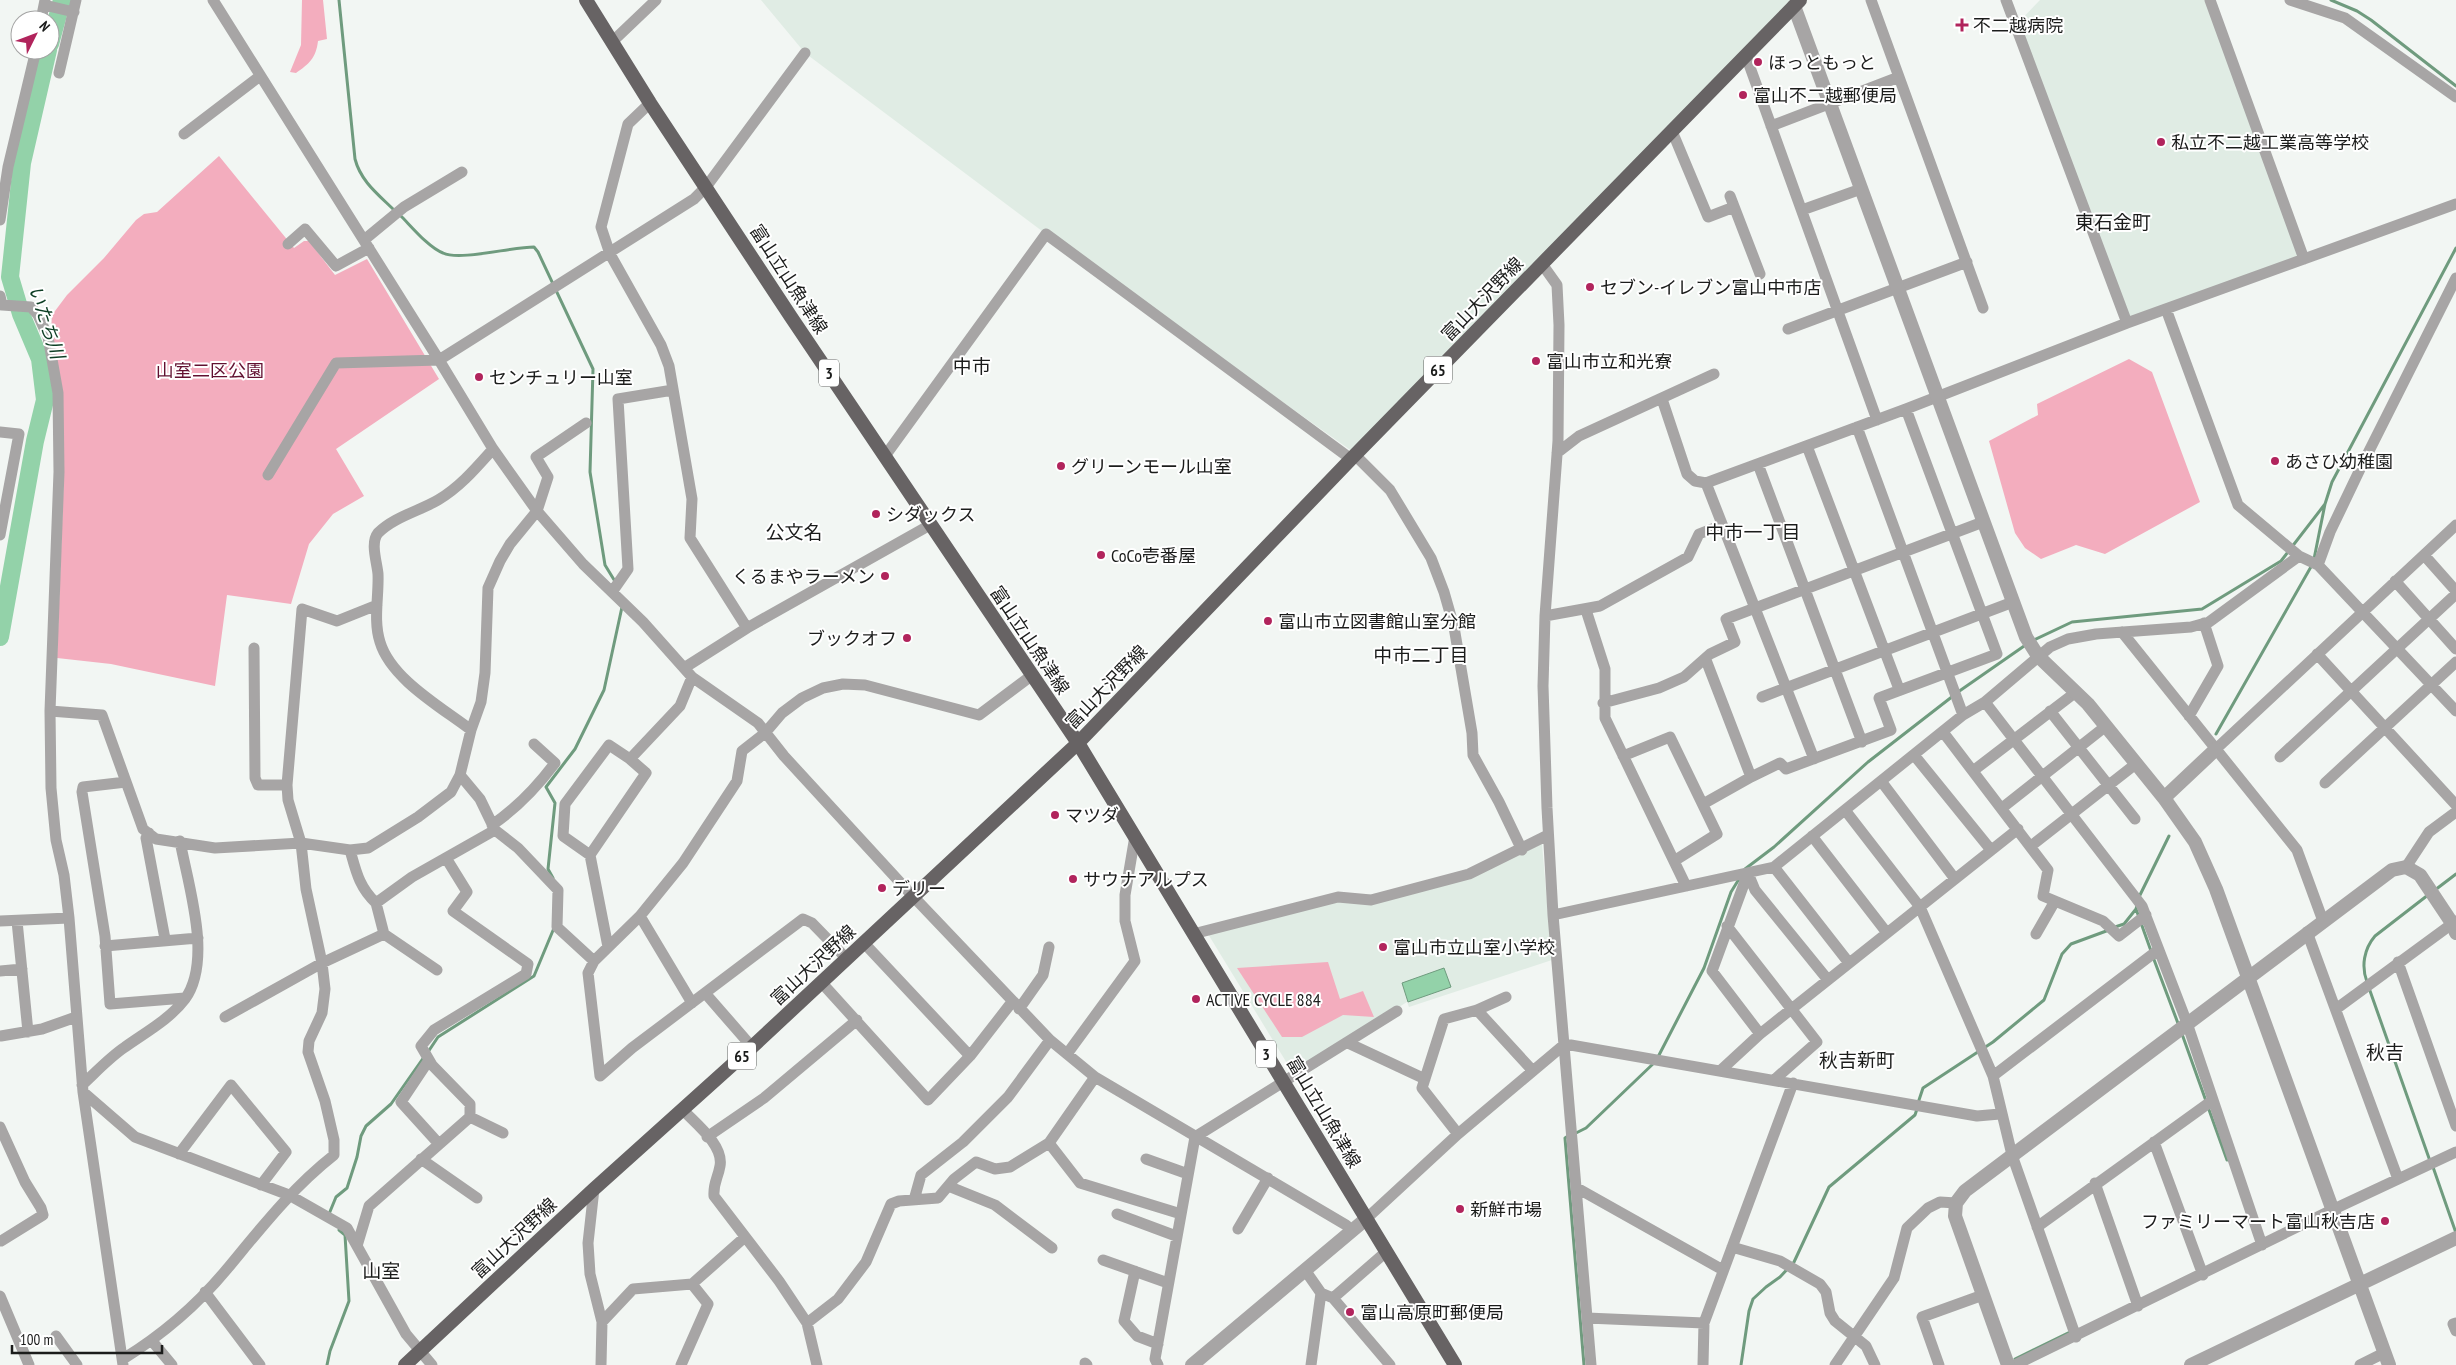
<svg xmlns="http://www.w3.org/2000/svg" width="2456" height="1365" viewBox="0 0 2456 1365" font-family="'PT Sans Narrow','Noto Sans JP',sans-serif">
<rect width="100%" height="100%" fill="#f2f6f3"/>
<path fill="#e0ece4" d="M761,0H1791L1356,454L1046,234L805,53Z
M2040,0H2210L2304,259L2127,323L2016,25Z
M1542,844L1552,960L1409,1007L1407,1002L1293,1073L1208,934L1338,900L1470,877Z"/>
<path fill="#f3adbe" d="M302,0H323L327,39L318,41C316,58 309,64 296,73L290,72L301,45Z
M219,156L294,248L304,241H309L335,275L367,259L439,379L336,449L364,496L333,514L309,544L291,604L227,595L215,686L111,664L57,658L64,471L51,333L52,315L67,295L104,258L136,220L144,214L157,212Z
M2129,359L2152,372L2200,502L2105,554L2076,545L2041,559L2025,548L2015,533L1989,441L2038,415L2037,404Z
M1328,962L1340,999L1363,991L1374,1017L1343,1015L1302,1037H1282L1237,968Z"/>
<path fill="#93d2a9" stroke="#6f9b7e" d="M1444,968L1451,987L1408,1002L1402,983Z"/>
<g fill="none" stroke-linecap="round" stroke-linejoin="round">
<path stroke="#6f9b7e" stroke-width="3" d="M339,0L355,159C361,182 379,195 395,211
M2331,0L2357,11L2371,20L2456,86
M400,215C411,226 429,248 443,253C460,261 511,247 534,247L538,252L593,369L590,472L605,565L616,583
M2314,559L2325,504L2332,482L2456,248
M2032,641L2072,622L2202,609L2281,561L2325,504
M1958,692L2027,644
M2216,734L2312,565
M1745,869L1774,847L1868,762L1953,696
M553,878L548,869L555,803L546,787L575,749L604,690L622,607
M2435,890L2456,874
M2139,897L2169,836
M2137,905L2136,909L2151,951
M2115,927L2124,924L2136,909
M2153,957L2179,1026
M2367,982C2361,966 2364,949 2375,936L2428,895
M2369,988L2430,1161
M2182,1034L2206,1101
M428,1052L438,1037L534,976L554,928
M1658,1057L1704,968L1731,892L1739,879
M1918,1103L1923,1088L1993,1042L2044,1000L2062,954L2071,944L2109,930
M2208,1107L2227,1160
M1574,1134L1586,1128L1655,1062
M1568,1136L1565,1138L1584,1365
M2433,1167L2456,1233
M329,1214L336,1197L347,1188L357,1157L361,1136L366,1126L391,1104L424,1057
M2015,1359L2070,1332
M327,1365L330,1351L349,1301L345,1235L339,1230
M1741,1365L1749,1311L1753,1299L1766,1287L1780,1277L1794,1262L1829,1187L1915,1115L1917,1109"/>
<path stroke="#93d2a9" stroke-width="18" d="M50,44L62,0
M0,637L35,441L45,400L40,359L21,314L10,277L22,163L48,50"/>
<path stroke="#a7a5a5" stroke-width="11" d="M213,0L439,360L493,449L537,511L583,564L643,622L692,677L758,723L784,756L908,891L1050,1040L1095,1077L1346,1225L1352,1231
M1871,0L1983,308
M2006,0L2127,323
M2210,0L2304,259
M2290,0L2345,18L2456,97
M44,5L74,12
M41,20L45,0
M613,41L656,0
M1746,56L1877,420
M59,73L76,0
M650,103L628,124L601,227L610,254L661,345L669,366L692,499L690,538L747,628
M1771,126L1899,77
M1672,131L1708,217L1734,207
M184,134L260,76
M1730,196L1760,274
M1802,210L1861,189
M0,220L8,167L36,50
M364,240L404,207L462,172
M288,244L305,229L336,266L369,248
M1542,264L1557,285L1559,325L1558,441L1545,616L1543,686L1547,808L1553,915L1591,1365
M0,296L2,305L31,307L38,315L48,337L58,393L59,472L50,711L51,788L56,840L64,875L69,918L83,1092L123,1365
M2166,309L2238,505L2299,556L2318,565L2456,711
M1788,329L1967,262
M1662,399L1687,474L1695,481L1706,483L1906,409L2127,323L2456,204
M1857,427L1963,715
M0,432L19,434L0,535
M1807,446L1899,689
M1557,453L1579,436L1714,374
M1355,455L1390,490L1431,558L1444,592L1454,627L1472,733L1473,755L1499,802L1522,850
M885,456L1046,234L1351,459
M1758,464L1862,742
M268,475L336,363L439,360L694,199L706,187L805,53
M1706,483L1814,759
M2424,555L2456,591
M2318,565L2330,532L2363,463L2456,278
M2395,581L2456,649
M612,592L628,569L618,399L673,390
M1586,610L1605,669V718L1686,886
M1545,616L1600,606L1688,557L1699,534L1722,525
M2122,632L2297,850L2323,921
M2317,654L2456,805
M684,668L747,628L930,525
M1762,697L2013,602
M1985,702L2142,906L2187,1023L2262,1245
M1603,703L1659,688L1684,677L1710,654L1735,642L1726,619L1983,522
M50,711L102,715L143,829L156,839L215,848L301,843L350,850L368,848L418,817L451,792L460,775L471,730L481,702L485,673L488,588L500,561L510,544L537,511L548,477L536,457L586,423
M2050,711L2135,819
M2189,716L2218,666L2204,623
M471,730C441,707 391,679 380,642C373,620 379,596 378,574C377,562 370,543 378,533C394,517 419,511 438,500C460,487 476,468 493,449
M1943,732L2048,870L2043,896L2103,921L2119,936L2146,915
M2216,749L2456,525
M1914,755L1991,850
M1623,756L1670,737L1717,834L1674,861
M2280,757L2456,594
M1973,771L2076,692
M460,775L480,799L495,830L518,848L558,890L557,927L594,961
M1751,777L1780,763L1786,769L1891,730L1879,698L1997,654L1906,409
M1881,781L1955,879
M126,782L83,787L82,792L105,936L110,1004L185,998
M2325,783L2456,662
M287,785L302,609L337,621L377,605
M1703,804L1751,777L1706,660
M2002,808L2106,726
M1845,810L1920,907L1993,1076L2012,1155L2076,1337
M492,825C517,808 537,787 555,763L534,744
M149,833L146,838L165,939
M1812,836L1887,933
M2031,846L2137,763
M350,850C356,871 359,887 376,903L412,877L495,830
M590,855L646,773L630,759
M1774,867L1849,963
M2406,867L2429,832L2456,812
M1748,873L1712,971L1760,1034
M1748,873L1755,890L1828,980
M1553,915L1774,867L1963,715L1985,702L2050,647L2068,639L2096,634L2191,627L2209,622L2299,556
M640,916L692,1003
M0,921L69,918
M17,921L28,1032
M1727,926L1817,1042L1774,1080
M2307,932L2398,1179
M384,934L437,970
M1193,934L1338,897L1371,900L1469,874L1548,835
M2036,934L2055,901
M864,943L970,1056
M105,946L198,938
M608,947L590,855L563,836L565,804L609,745L630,759L680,706L692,677
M2398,962L2456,1126
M0,971L22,969
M821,982L928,1100L970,1056L1012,1002
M705,993L752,1047
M1019,1009L1043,975L1049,947
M2336,1009L2456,921
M1477,1010L1532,1070
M225,1017L322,963L384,934L376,903
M1,1036L42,1029L76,1017
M1348,1043L1425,1079
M1067,1054L1135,961L1125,921V895L1135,836
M429,1060L401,1102L439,1144
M1721,1070L1760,1034L2018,829
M600,1076L588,973L594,961L640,916L683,863L737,781L742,751L765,733L782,713L802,698L823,688L843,684L865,685L979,715L1031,676
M600,1076L632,1048L803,919L812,923L847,959
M1993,1076L2158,950
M82,1085C96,1072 110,1057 125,1047C146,1032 170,1019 185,999C213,960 188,885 180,841
M83,1092L135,1137L289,1195L347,1228L406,1334L432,1365
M682,1109C695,1123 724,1145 720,1166C718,1178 713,1183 714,1196L779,1281L807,1323L817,1365
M470,1117L503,1133
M0,1127L25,1182L41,1208L43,1215L1,1241
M1458,1134L1422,1088L1444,1019L1477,1010L1506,997
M707,1137L764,1098L857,1020
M2154,1142L2203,1275
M1049,1143L1080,1183L1181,1214
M179,1154L231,1085L286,1152L261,1185
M421,1159L477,1198
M1146,1159L1188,1174
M2095,1183L2138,1306
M948,1186L995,1205L1052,1248
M1577,1188L1723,1270
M594,1189L588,1243L590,1274L602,1322L601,1365
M914,1200L921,1175L963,1142L1008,1097L1050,1040
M1117,1214L1176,1236
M1366,1219L1458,1134L1565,1044L1977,1116L2000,1114
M2037,1227L2213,1100
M1238,1229L1268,1178
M357,1246L369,1206L470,1117V1104L432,1065L421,1046L434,1030L526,974L528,964L453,911L467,892L446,858
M1732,1247L1780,1261L1820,1284L1826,1292L1830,1313L1835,1321L1866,1346L1875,1365
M1103,1260L1168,1283
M1305,1270L1321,1293L1311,1365
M1135,1271L1124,1321L1137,1336L1158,1344
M205,1292L260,1365
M1321,1293L1333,1298L1390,1365
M0,1296L29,1365
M1333,1298L1386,1252
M1587,1318L1704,1323
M602,1322L633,1289L692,1284L745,1237
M807,1323L838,1299L866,1262L891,1204L899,1201L938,1198L954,1179L976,1162L995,1169L1010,1167L1049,1143L1095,1077
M2456,1323L2453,1324L2456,1331
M56,1336L77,1365
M152,1341L172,1365
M123,1359C162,1335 198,1304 227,1269C261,1228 292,1188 334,1155V1140L325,1101L308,1052L309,1041L322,1013L325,989L322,963L306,889L301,843L288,800L287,785H258L255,778L254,648
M1085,1363L1087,1365
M681,1365L708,1304L692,1284
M1158,1365L1155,1359L1195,1137L1397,1011
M1703,1365L1704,1323L1793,1083
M1835,1365L1894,1278L1907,1228L1928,1208L1940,1202L1956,1203
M1939,1365L1922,1317L1983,1295
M2015,1365L2332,1210L2456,1152
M2360,1365L2384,1353"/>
<path stroke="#a7a5a5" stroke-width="14" d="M1794,6L2026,637L2038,656L2088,704L2164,798L2195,842L2216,889L2389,1365
M2164,798L2216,749
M1192,1365L1366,1219
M2008,1365L1955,1216L1956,1203L1965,1191L2392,870L2406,867L2420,875L2452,923L2456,933
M2191,1365L2456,1238"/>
<path stroke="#676364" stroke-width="14" d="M586,0L650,103L791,317L1078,743L1455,1365
M405,1365L594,1189L752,1047L1078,743L1351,459L1800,0"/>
</g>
<g fill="#b1245c" stroke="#fff" stroke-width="2">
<path d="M1959.5 17.5h5v5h5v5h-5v5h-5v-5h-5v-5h5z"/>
<circle cx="1758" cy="62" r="5"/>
<circle cx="1743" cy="95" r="5"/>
<circle cx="2161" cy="142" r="5"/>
<circle cx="1590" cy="287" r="5"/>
<circle cx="1536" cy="361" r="5"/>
<circle cx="479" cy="377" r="5"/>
<circle cx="2275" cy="461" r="5"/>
<circle cx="1061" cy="466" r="5"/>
<circle cx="876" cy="514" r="5"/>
<circle cx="1101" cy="555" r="5"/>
<circle cx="885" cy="576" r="5"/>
<circle cx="1268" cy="621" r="5"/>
<circle cx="907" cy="638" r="5"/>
<circle cx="1055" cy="815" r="5"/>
<circle cx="1073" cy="879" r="5"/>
<circle cx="882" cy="888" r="5"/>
<circle cx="1383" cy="947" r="5"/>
<circle cx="1196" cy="999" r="5"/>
<circle cx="1460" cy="1209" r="5"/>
<circle cx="2385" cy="1221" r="5"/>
<circle cx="1350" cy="1312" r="5"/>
</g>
<g text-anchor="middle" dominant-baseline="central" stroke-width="4" stroke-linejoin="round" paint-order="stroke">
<g fill="#fff" stroke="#5f605f" stroke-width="1">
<rect x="1424" y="356.5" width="28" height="27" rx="4"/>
<rect x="819" y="359.5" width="20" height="27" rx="4"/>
<rect x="1256" y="1040.5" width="20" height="27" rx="4"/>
<rect x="728" y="1042.5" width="28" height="27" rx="4"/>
</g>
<g font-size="16" font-weight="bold" fill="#1b1c1b">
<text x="1438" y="370">65</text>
<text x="829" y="373">3</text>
<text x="1266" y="1054">3</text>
<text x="742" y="1056">65</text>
</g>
<g font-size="18" fill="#1b1c1b" stroke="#fff" text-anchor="start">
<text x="1973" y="25">不二越病院</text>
<text x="1768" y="62">ほっともっと</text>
<text x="1753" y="95">富山不二越郵便局</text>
<text x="2171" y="142">私立不二越工業高等学校</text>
<text x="1600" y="287">セブン-イレブン富山中市店</text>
<text x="1546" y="361">富山市立和光寮</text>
<text x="489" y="377">センチュリー山室</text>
<text x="2285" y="461">あさひ幼稚園</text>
<text x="1071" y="466">グリーンモール山室</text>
<text x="886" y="514">シダックス</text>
<text x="1111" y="555">CoCo壱番屋</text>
<text x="875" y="576" text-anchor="end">くるまやラーメン</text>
<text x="1278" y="621">富山市立図書館山室分館</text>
<text x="897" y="638" text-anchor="end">ブックオフ</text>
<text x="1065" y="815">マツダ</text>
<text x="1083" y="879">サウナアルプス</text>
<text x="892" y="888">デリー</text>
<text x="1393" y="947">富山市立山室小学校</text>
<text x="1206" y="999">ACTIVE CYCLE 884</text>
<text x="1470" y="1209">新鮮市場</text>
<text x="2375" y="1221" text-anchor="end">ファミリーマート富山秋吉店</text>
<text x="1360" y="1312">富山高原町郵便局</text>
</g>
<g font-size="18" fill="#1b1c1b" stroke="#fff">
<text transform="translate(789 279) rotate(57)">富山立山魚津線</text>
<text transform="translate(1482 299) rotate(-46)">富山大沢野線</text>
<text transform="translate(1030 640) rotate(56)">富山立山魚津線</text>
<text transform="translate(1106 687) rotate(-46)">富山大沢野線</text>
<text transform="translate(813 965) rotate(-43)">富山大沢野線</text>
<text transform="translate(1324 1112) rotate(59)">富山立山魚津線</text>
<text transform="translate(514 1238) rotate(-43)">富山大沢野線</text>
</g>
<g font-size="18" fill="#611030" stroke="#fff">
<text x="210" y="370">山室二区公園</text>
</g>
<g font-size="19" fill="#1b1c1b" stroke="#fff">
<text x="2113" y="222">東石金町</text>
<text x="972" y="366">中市</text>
<text x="794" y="532">公文名</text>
<text x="1753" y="532">中市一丁目</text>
<text x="1421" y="655">中市二丁目</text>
<text x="2385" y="1052">秋吉</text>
<text x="1857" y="1060">秋吉新町</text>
<text x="381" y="1271">山室</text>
</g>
<g font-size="19" font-style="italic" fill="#0d3e24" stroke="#fff">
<text transform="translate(47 322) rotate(72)">いたち川</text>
</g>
</g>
<g transform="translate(35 35) rotate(48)"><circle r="24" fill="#ffffff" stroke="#a4a4a4"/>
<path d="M0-4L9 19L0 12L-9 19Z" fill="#b1245c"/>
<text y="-8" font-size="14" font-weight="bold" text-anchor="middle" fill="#1b1c1b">N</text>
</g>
<path d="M12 1345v8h150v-8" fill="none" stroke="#1b1c1b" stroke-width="2.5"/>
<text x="20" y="1345" font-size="15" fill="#1b1c1b" stroke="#ffffff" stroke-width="4" paint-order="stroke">100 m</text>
</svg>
